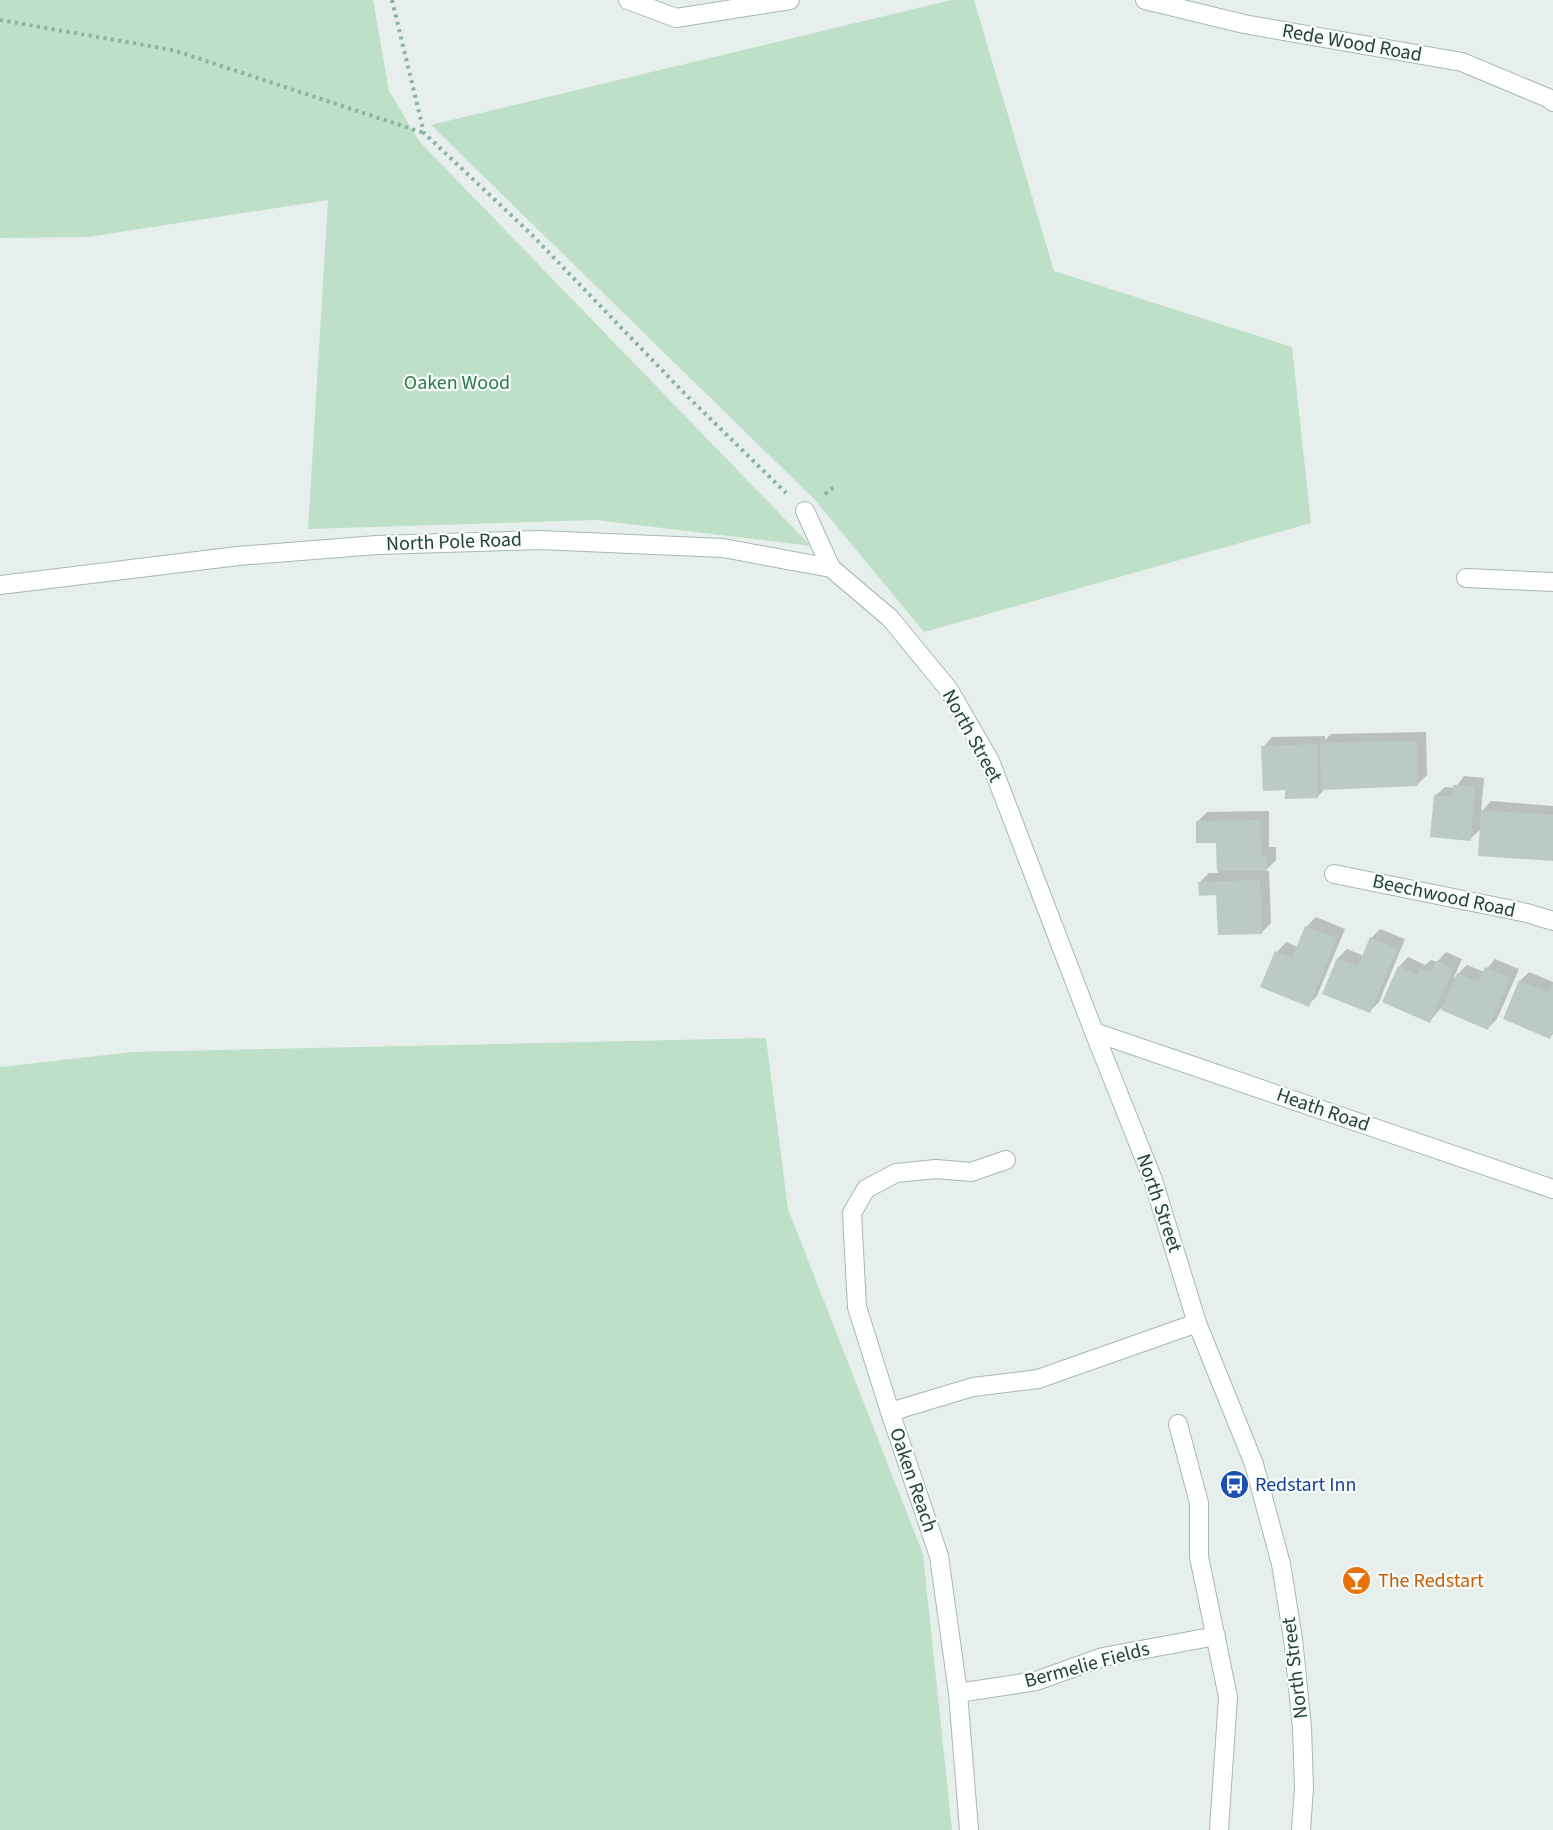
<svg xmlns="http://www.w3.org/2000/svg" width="1553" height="1830" viewBox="0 0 1553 1830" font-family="'Source Sans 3',sans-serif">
<rect width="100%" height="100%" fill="#e6efeb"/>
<path fill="#bfe0c8" d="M0,0H373L389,91L419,141L811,546L595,520L308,529L328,200L88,237L0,238Z
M951,0H974L1054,271L1292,347L1311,523L924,632L815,500L431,125Z
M766,1038L788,1209L923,1554L952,1830H0V1067L133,1052Z"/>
<path fill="#0003" d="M1426,732L1427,775L1418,784L1326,788L1317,797L1286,789L1263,747L1272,737L1325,736V740L1331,734Z
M1464,776L1484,778L1481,812L1491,801L1553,806V860L1481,829L1470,839L1435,796L1445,787L1455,788Z
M1269,811V847H1276V860L1265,871H1269L1271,923L1262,932L1218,894L1200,882L1209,873H1218V842L1197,822L1207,812Z
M1316,917L1345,929L1317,996L1308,1005L1277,952L1286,942L1298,947L1307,926Z
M1380,929L1405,939L1379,1002L1370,1011L1324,993L1338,958L1347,949L1364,956L1371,938Z
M1446,952L1462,959L1453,979L1467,965L1484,972L1495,959L1519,969L1497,1019L1488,1028L1441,1008L1430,1021L1399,967L1408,957L1425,965L1431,960L1437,962Z
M1529,972L1553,982V1034L1550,1037L1520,981Z"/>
<path fill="#bbcac4" d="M1417,741L1418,786L1321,790L1320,743Z
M1317,744L1318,798L1285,799V790L1263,791L1261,746Z
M1453,785L1475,786L1471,841L1430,837L1434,795L1452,797Z
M1481,810L1553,815V861L1478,856Z
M1260,820L1261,855H1267V871H1217L1216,843H1196V821Z
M1260,880L1262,934L1218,935L1216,895L1199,896L1198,882Z
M1305,926L1337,938L1309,1007L1260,987L1275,951L1292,958Z
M1370,937L1397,949L1370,1013L1322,994L1337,958L1358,966Z
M1436,961L1453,968L1430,1023L1382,1002L1398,966L1418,975L1420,968L1431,972Z
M1485,967L1510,978L1488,1030L1441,1010L1457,973L1478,982Z
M1519,980L1549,993L1553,983V1032L1550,1039L1503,1019Z"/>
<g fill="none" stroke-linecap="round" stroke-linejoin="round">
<defs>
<path id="service" d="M805,511L831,568
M890,1412L973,1387L1038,1379L1197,1323
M1178,1424L1199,1503V1557L1228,1697L1219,1830
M958,1693L1036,1681L1103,1657L1216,1636
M969,1830L958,1693L939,1556L890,1412L857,1307L852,1213L866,1189L896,1173L936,1169L971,1172L1006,1160"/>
<path id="minor" d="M628,0L676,18L790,0
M1145,0L1244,24L1462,62L1548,98L1553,102
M1466,578L1553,582
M0,585L238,556L377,545L539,540L723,548L831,568L890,618L949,690L990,761L1094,1032L1153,1180L1197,1323L1254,1464L1281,1564L1293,1639L1302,1727L1304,1788L1301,1830
M1334,874L1527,913L1553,921
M1094,1032L1553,1189"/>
</defs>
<use href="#service" stroke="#a8b8b2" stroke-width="20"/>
<use href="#minor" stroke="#a8b8b2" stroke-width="20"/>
<path stroke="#86b3a5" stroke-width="4" stroke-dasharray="3 4.5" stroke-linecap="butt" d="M392,0L424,133L530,233L686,395L786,493
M0,20L173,50L424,133
M825,494L834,487"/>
<use href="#service" stroke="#fff" stroke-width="18"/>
<use href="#minor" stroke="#fff" stroke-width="18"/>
</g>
<defs>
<symbol id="bus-disc" viewBox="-11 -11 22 22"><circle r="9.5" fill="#1a4fb4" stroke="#f7fbf9"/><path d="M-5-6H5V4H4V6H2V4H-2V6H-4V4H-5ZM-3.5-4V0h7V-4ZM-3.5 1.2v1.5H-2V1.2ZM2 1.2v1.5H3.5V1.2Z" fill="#fff"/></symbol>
<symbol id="bar-disc" viewBox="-11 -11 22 22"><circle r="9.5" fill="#e8710a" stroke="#f7fbf9"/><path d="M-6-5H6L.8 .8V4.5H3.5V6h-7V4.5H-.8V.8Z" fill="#fff"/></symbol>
</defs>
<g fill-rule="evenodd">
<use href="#bus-disc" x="1218" y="1468" width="33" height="33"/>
<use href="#bar-disc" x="1340" y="1564" width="33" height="33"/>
</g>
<g text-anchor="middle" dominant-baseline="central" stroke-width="4.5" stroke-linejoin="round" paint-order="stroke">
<g font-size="20" fill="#24423a" stroke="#f7fbf9">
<text transform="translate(1352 43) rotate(10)">Rede Wood Road</text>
<text transform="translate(454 542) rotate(-2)">North Pole Road</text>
<text transform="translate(972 736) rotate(61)">North Street</text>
<text transform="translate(1444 896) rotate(12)">Beechwood Road</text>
<text transform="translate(1323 1110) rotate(19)">Heath Road</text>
<text transform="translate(1159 1203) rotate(71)">North Street</text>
<text transform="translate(913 1480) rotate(71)">Oaken Reach</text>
<text transform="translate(1087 1665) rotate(-15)">Bermelie Fields</text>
<text transform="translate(1295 1668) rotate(-97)">North Street</text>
</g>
<g font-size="20" fill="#2d7a4b" stroke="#f7fbf9">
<text x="457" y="383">Oaken Wood</text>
</g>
<g font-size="20" fill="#164399" stroke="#f7fbf9" text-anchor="start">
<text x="1255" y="1485">Redstart Inn</text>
</g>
<g font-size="20" fill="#c56008" stroke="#f7fbf9" text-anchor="start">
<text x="1378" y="1581">The Redstart</text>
</g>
</g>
</svg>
